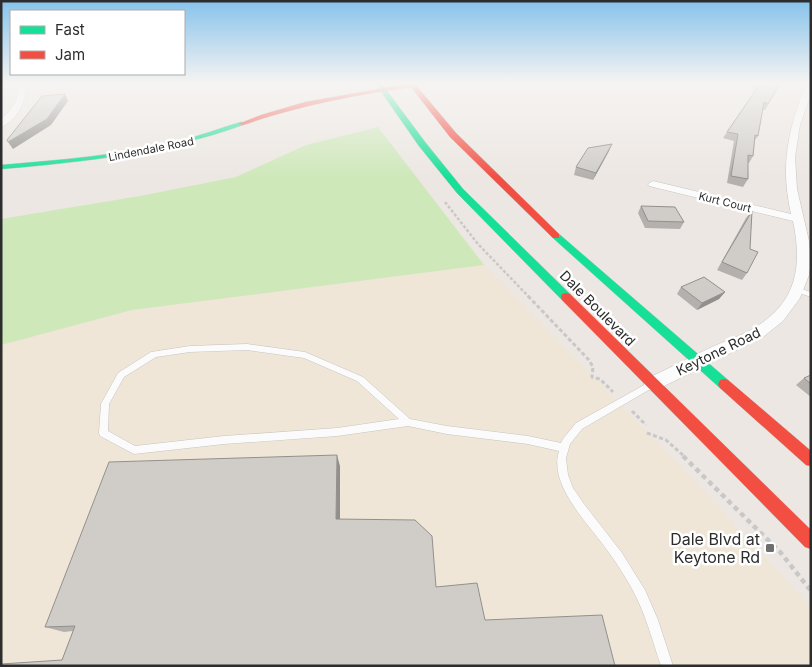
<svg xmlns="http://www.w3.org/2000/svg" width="812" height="667" viewBox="0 0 812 667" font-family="Inter,sans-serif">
<rect width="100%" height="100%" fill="#ece7e2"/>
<path fill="#efe6d7" d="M484,265L680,465L811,607V666H1V345L132,310Z"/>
<path fill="#cee8ba" d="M378,127L484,265L132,310L1,345V219L140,196L236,177L306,145Z"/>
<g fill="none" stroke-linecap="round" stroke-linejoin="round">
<defs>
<path id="lane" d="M796,288H798L811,292V297L796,292L795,290Z
M247,344L305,352L363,377L410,419L447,426L528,436L561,443L563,439L576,423L646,384L649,383L652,384L653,386L652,388L582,429L570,444L566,458L568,475L573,488L584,504L622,553L645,590L658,620L673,666H661C652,639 645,612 631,587C622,571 612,556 601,542C583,518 549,483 559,451L528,444L447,434L408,426L337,436L224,444L134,454L100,436L99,433L101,404L118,373L151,352L190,346ZM247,350L304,358L357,381L399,419L337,428L224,436L135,446L108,431L109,404L124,377L156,357L190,352Z"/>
<path id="street" d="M26,84C27,100 17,121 1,127V119C11,110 19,101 18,87L1,89V85Z
M410,84H429L425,86L410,87Z
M806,84H811V93L800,125L795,157L797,189L809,241L811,261L809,275L800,298L783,321L763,337L658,389L652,391L646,389L644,384L646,379C668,369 690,357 712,347C725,341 738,337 751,330C796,304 803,269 793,221L649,186L648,184L653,181L791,214C780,165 788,130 806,84Z"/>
<path id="fast" d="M376,84H382L425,142L463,189L570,294L571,297L570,300H562L457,193L419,146Z
M241,122L244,124L243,125C165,153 84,162 1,169V165C61,160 121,155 179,141C200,136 220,128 241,122Z
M556,233L559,234L728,380L730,384L728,388L724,389L720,388L553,238L551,236Z"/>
<path id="jam" d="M407,84H415L456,133L559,234V238H553L450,137L411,87C354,95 298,106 243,125L238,124L261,115L305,102Z
M566,293L570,294L811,530V549L805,547L562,300L561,297L562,294Z
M724,379L728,380L811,451V466L806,465L720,388L718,384L720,380Z"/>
</defs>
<use href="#lane" stroke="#c5c4c3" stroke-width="1"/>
<use href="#street" stroke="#c5c4c3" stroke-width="1"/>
<use href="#fast" stroke="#c5c4c3" stroke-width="1"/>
<use href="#jam" stroke="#c5c4c3" stroke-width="1"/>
<path stroke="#c8c8c8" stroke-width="2.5" stroke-dasharray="3 2" stroke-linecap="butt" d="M445,202L478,244L529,297"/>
<path stroke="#c8c8c8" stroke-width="3" stroke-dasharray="4 2.5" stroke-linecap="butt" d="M528,296L589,360L593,367L592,377L600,379L613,392
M632,411L646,425
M647,433L666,440L685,457"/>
<path stroke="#c8c8c8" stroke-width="4.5" stroke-dasharray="5 4" stroke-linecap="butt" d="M683,456L781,553L811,591"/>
<use href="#lane" fill="#fcfbfb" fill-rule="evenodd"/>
<use href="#street" fill="#fcfbfb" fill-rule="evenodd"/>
<use href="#fast" fill="#16e098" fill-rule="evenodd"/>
<use href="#jam" fill="#f24e42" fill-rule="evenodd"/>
</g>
<path fill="#b3b0ad" d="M754,84H780L765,110H763L758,136L755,140L753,156L749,163H748V179L743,187L727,183L734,141L723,138L727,132L756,89L752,88Z
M609,151L593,180L574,175L576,167Z
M641,206L684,222L680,229L645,228L638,213Z
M752,211L747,273L742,280L717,270L746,218Z
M681,287L725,292L719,299L697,310L677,294Z
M811,375V397L796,385L804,378Z
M340,466V519L62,660L73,631L64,632L45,627Z"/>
<path fill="#92908d" d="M65,94L68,101L51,125L13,149L8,142Z
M612,144L609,151L593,180L596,173Z
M725,292L719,299L697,310L702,303Z
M337,455L340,466V528L336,519Z"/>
<path fill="#d0cdc9" stroke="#92908d" d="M760,84H780L768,104L764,102L758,136L755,135L753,156L748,155V179L731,176L738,134L727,132Z
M65,94L47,119L8,142L7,140L42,96Z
M612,144L596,173L576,167L588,148Z
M641,206L675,207L684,222L648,221Z
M752,211L750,249L758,252L747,273L722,262Z
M704,277L725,292L702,303L681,287Z
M811,375V384L804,378Z
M337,455L336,519L415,520L432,536L436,587L477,583L485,620L602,615L615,666H1V664L62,660L75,626L45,627L109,462Z"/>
<linearGradient id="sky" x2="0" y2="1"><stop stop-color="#86c3eb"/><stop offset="0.47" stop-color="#f6f4f2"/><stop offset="1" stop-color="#f6f4f2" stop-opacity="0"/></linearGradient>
<rect width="812" height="177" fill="url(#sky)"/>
<rect fill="#706e6c" stroke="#fff" stroke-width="2" x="765" y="543" width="10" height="10" rx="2.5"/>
<g text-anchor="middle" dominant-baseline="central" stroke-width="5" stroke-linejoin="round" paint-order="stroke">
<g font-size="11" fill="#2d2d2d" stroke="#fff">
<text transform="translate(151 149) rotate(-11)">Lindendale Road</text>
<text transform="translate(725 202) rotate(14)">Kurt Court</text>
</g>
<g font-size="14" fill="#2d2d2d" stroke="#fff">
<text transform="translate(598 308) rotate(45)">Dale Boulevard</text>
<text transform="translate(718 351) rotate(-26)">Keytone Road</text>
</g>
<g font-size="16" fill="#2d2d2d" stroke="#fff" text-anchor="end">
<text x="760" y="539">Dale Blvd at<tspan x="760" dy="18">Keytone Rd</tspan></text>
</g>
</g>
<rect width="812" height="667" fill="none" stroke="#2d2d2d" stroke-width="5"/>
<rect x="10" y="10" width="175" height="65" fill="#ffffff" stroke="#ababab"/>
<rect x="20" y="26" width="25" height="8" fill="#16e098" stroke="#ababab"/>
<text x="55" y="35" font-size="15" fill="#2d2d2d">Fast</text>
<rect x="20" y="51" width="25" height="8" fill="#f24e42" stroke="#ababab"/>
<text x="55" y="60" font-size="15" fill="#2d2d2d">Jam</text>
</svg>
